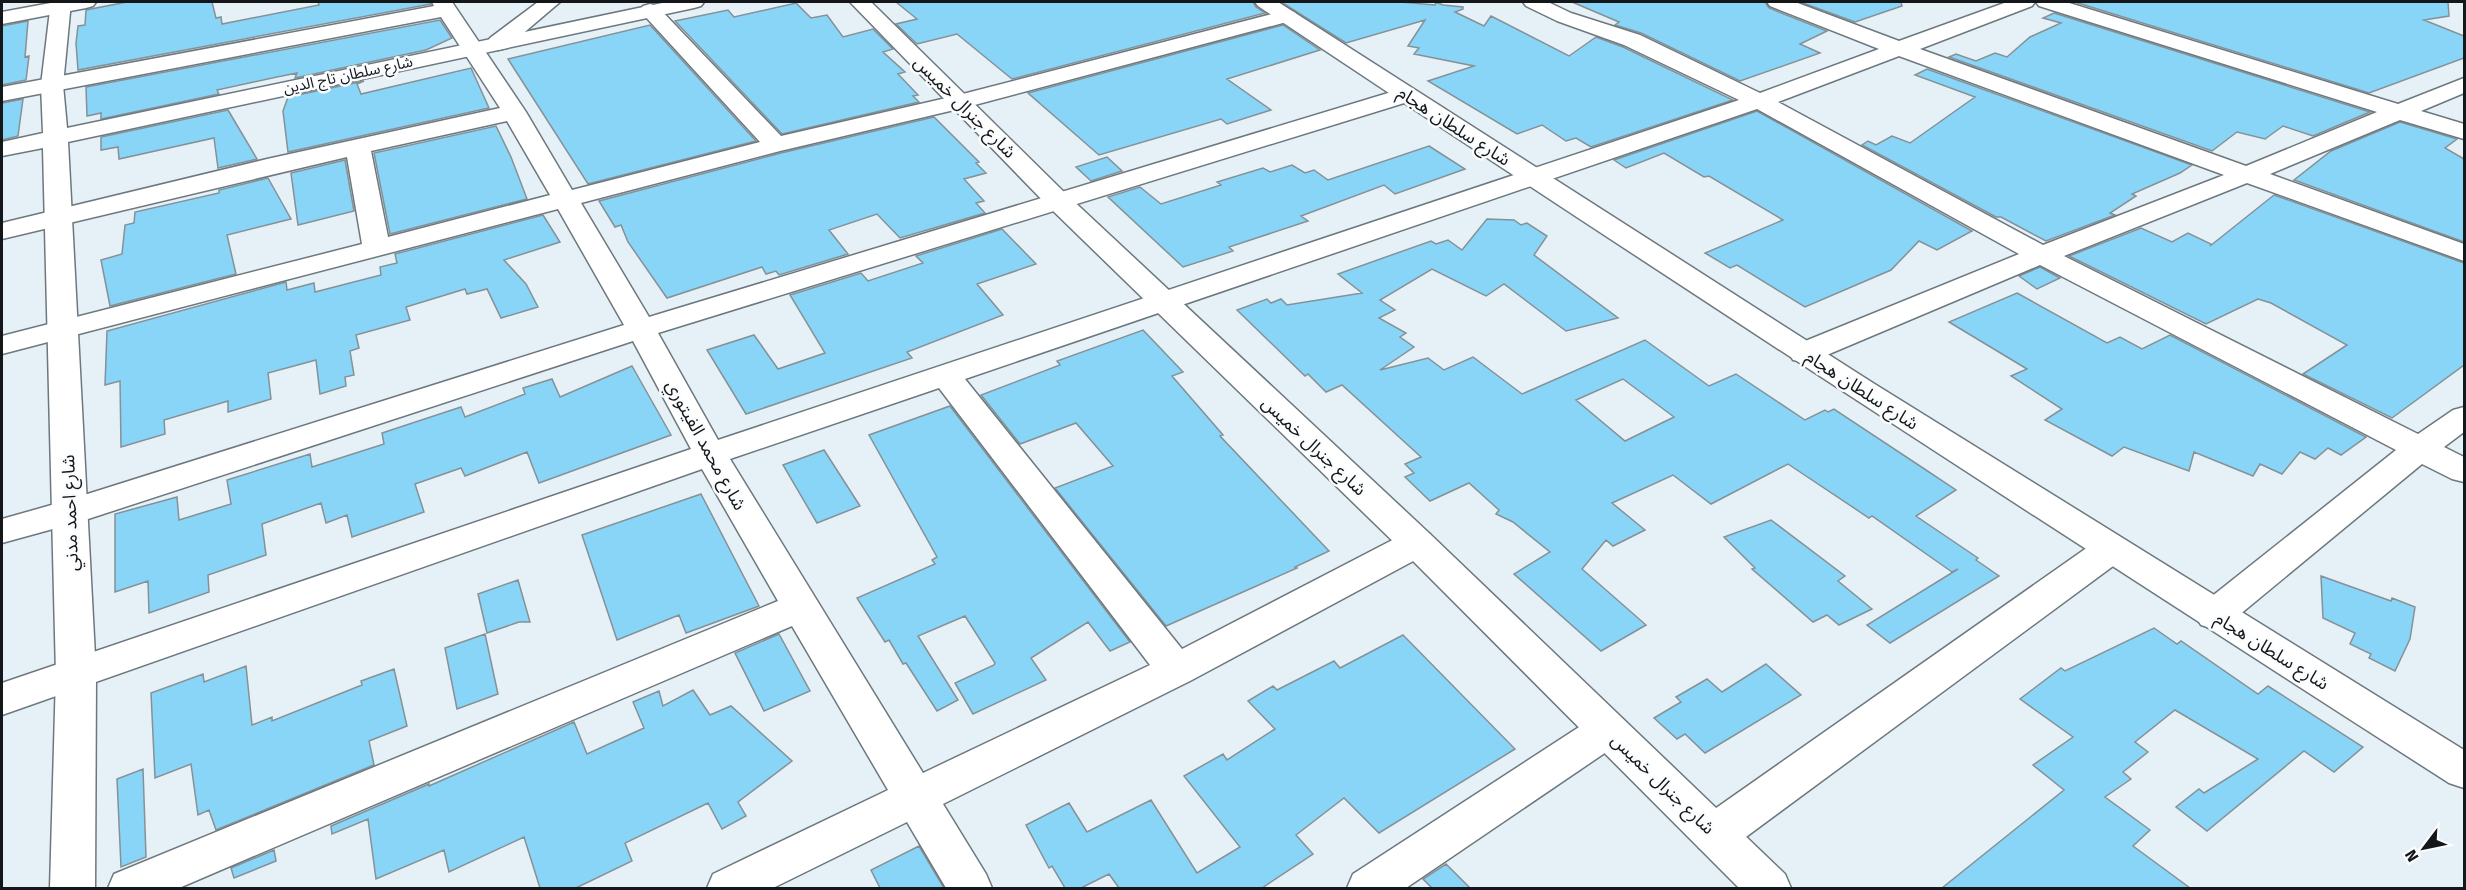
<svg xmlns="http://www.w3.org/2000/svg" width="2466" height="890" viewBox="0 0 2466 890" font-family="'Fira Sans','Noto Sans Arabic',sans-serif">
<rect width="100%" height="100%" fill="#e5f1f7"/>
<path fill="#88d5f8" stroke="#859196" stroke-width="1.5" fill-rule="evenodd" d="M127,2H212L216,18L221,17L222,24L319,5L318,2H430L431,4L78,70L76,43L78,26L85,25L86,10Z
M896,2H1253L1256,7L1265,13L1012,79L957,34L917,44L896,24L917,19Z
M1281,2H1400L1435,5L1436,2L1443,5L1463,7V9L1455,12L1484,26L1491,16L1569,56L1596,37L1623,47L1733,100L1591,147L1576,138L1566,141L1542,125L1517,134L1428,81L1474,66L1414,54L1419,48L1408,46L1425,20L1346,43Z
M1572,2H1765L1769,8L1827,31L1800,44L1820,53L1740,81L1641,33L1615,25L1619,22Z
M1800,2H1901L1902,6L1855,22Z
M2082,2H2448L2449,16L2424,20L2464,36V58L2369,93L2078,3Z
M796,3L811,18L827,15L843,37L873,29L893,49L883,52L905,72L898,74L918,95L913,96L919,102L782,134L675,21L728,10L734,17Z
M2054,13L2370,112L2313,136L2283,126L2265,139L2237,132L2212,151L1949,57L1956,54L1976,61L1995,53L2007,57L2030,37L2061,23L2043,18Z
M440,20L452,38L426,50L295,78L297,73L277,77L217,90L219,94L101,119V113L87,116L86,87Z
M28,21L25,57L29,56L26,80L2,85V26Z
M650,25L756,141L588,184L508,59Z
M1283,25L1320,50L1227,79L1271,110L1227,124L1221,119L1099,155L1028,93Z
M471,68L489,108L288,152L283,111L288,97L364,81L357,84L361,94Z
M1927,69L2192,165L2180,173L2132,194L2136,196L2110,213L2115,215L2046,241L2001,217H1996L1862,145L1868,141L1876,145L1892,136L1910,143L1975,97L1915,75Z
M23,99L18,136L2,140V103Z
M228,110L257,159L218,168L214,138L119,159L118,147L101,150V137Z
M1757,111L1972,231L1937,250L1919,241L1891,270L1805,307L1737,265L1730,268L1705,253L1783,220L1709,176L1704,177L1664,153L1626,168L1614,160Z
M934,117L979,162L976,163L986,173L964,179L984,201L976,203L985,213L900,238L877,214L829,230L848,254L779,275L776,271L766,274L762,267L667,298L628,242L621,225L615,227L599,201L781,153Z
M2400,122L2457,139L2445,148L2464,159V242L2294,180L2331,151Z
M496,126L511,157L527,199L390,234L374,153Z
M1429,146L1465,169L1395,194L1384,185L1301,216L1308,221L1229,247L1233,251L1183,267L1108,197L1140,187L1161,204L1221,185L1217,182L1263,168L1270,172L1292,165L1305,173L1314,170L1328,180Z
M1107,157L1122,171L1091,181L1076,167Z
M345,160L354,211L298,225L291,173Z
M268,178L291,219L227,235L236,274L110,306L101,260L122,254L125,225L134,223L135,212L219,193V190Z
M2274,195L2464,263V365L2392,418L2303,374L2347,345L2271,303L2258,299L2206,324L2069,256L2141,228L2172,242L2188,233L2211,244L2210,246Z
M543,215L560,242L504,260L526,284L538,307L501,318L487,289L467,294L465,289L406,307L410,320L356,335L359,348L350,351L354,375L345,377L346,386L320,394L316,360L268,373L271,399L228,412V401L164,420L165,434L121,447L120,381L105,385L107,331L286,282L287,290L314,283L315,292L381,275L380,267L397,263L395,254Z
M1487,219L1514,220L1521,225L1527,223L1547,236L1534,255L1618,318L1566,331L1504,284L1486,296L1432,269L1380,300L1395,310L1379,318L1406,333L1400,337L1414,347L1380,370L1428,358L1444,370L1473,357L1522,394L1645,340L1709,386L1736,374L1805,420L1825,410L1828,412L1834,409L1926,470L1956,490L1916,516L1978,558L1976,560L1999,576L1890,643L1867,625L1958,569L1952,572L1872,516L1869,518L1788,464L1711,504L1673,475L1612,503L1645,530L1613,546L1606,540L1582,569L1646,625L1601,651L1514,574L1550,552L1513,522L1496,514L1499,510L1469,483L1430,501L1405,477L1414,473L1405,464L1421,457L1342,385L1326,392L1308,374L1305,376L1237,310L1267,299L1271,303L1281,299L1287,305L1362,293L1338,274L1431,241L1436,244L1448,240L1462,250ZM1623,379L1674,417L1625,441L1576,400Z
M1002,229L1036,264L977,284L1003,315L907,352L912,358L746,414L707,350L754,335L778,369L825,353L790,295L861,273L868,281L923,263L916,256Z
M2040,267L2060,278L2037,289L2019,276Z
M2017,293L2107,343L2120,337L2142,349L2170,335L2366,437L2341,455L2328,448L2315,459L2300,452L2282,474L2260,464L2253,476L2194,452L2189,471L2124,447L2112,456L2045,420L2062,409L2011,376L2027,369L1949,322Z
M1143,330L1183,372L1172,376L1223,435L1220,436L1329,551L1295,567L1297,568L1166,626L1055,488L1113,466L1076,423L1020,444L981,395L1060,365L1057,361Z
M632,366L671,435L539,483L527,452L465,476L461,468L415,484L424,512L352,537L347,515L326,523L321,503L262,524L266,555L208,575L209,592L149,613L148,581L115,592V514L177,497L179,520L231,504L227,480L310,454L312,467L384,444L382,433L461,407L465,417L525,394L523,388L552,379L560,397Z
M950,406L1130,642L1110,651L1088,622L1031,658L1046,680L973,714L955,683L994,665L995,663L965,616L918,636L958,700L937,711L906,663L903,664L889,640L885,642L857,598L935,564L932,560L937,557L869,435Z
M824,450L860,506L817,523L783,465Z
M701,494L759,606L686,633L679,615L617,640L582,535Z
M1771,520L1845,576L1838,581L1872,609L1839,625L1827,615L1813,622L1752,569L1755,568L1724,537Z
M2321,576L2391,601L2392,598L2415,607L2410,639L2395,671L2369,658L2371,654L2350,644L2355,633L2323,618Z
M518,580L530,622H519L487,633L478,594Z
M2154,628L2177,644L2181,641L2258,694L2268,686L2363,747L2334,772L2304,751L2207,831L2176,807L2199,789L2204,793L2258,759L2175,710L2135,742L2148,752L2123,772L2131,779L2105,797L2150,830L2133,846L2190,888H1942L2064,790L2033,765L2073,737L2020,699L2061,668L2065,671Z
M485,634L498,694L457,709L445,648Z
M779,634L810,691L764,711L735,653Z
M1403,635L1515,749L1379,833L1344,798L1296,835L1313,854L1262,888H1119L1109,874L1081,888H1065L1052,866L1049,868L1026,825L1069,803L1087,832L1151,800L1197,873L1240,847L1184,776L1223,754L1227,760L1275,729L1248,701L1273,686L1277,690L1334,661L1340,668Z
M1766,664L1801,695L1705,753L1685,734L1677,739L1654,718L1681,702L1676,697L1707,679L1722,692Z
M246,666L252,725L272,717V721L362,685L361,681L394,669L407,726L369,741L374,765L216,830L209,810L198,815L191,764L155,778L151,693L203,674L204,682Z
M693,690L710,715L731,706L792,761L738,802L746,816L722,829L708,803L625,843L632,861L576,888H540L524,837L449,872L444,850L376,879L368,819L332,834L331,826L429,784V786L574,722L587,754L644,728L633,702L659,691L663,706Z
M143,769L146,857L121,867L117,779Z
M919,846L944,888H880L871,870Z
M274,850L276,861L234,878L231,868Z
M1446,864L1470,888H1432L1423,879Z"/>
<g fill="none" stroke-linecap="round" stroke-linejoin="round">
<defs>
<path id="street" d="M56,2H96L93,6L86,8L2,24V12Z
M432,2H452L526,112L572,190L760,142L643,14L640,10L643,6L650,4L657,6L781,136L955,96L1287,10L1294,12L1298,16L1294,20L967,107L780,151L581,203L649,317L1398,90L1406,88L1414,90L1418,95L1414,100L658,333L718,440L1739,100L1624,45L1557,21L1526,6L1523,2H1548L1571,13L1640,35L1760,93L1879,49L1770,6L1767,2H1795L1899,41L2007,2H2035L2032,6L1920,49L2246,166L2377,112L2039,6L2036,2H2066L2398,104L2464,78V93L2421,111L2464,124V139L2400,120L2270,174L2464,244V261L2247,183L2064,256L2418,434L2453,410L2464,407V432L2444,447L2464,457V482L2452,479L2422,464L2227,625L2214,629L2201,625L2195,615L2201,605L2396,450L2040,265L1815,360L1804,362L1793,360L1789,353L1793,346L2019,254L1757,109L965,379L1182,649L1404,534L1417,530L1430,534L1435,543L1430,552L1190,681L943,804L986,874L992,888H946L907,822L773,888H707L713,874L888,790L792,626L179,888H108L114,874L778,601L702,469L2,715V683L691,449L633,341L82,521L2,543V519L62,502L624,325L558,209L2,354V336L362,244L347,157L2,239V223L267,159L500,108L441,17L2,101V87L434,6ZM1899,56L2224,175L2043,245L1778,102ZM507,121L550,195L388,237L371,151ZM939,388L1150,665L923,773L730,459Z
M538,2H560L506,48L498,50L490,48L487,43L490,38Z
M2111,536L2124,540L2129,549L2124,558L1731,848L1715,853L1699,848L1693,834L1699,820L2098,540Z
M1607,713L1621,718L1627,730L1621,742L1406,888H1347L1353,874L1593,718Z"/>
<path id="secondary" d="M51,2H71L63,85L67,128L667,2H704L701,6L694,8L68,142L96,675L95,888H50L56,675L43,148L2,156V142L43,133L41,85Z
M850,2H871L1066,194L1430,534L1785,874L1791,888H1739L1404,552L1048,206Z"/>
<path id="highway" d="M1255,2H1278L1873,383L2464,750V788L2449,783C2050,527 1653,269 1258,6Z"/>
</defs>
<use href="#street" stroke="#6d787e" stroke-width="3"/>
<use href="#secondary" stroke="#6d787e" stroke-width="3"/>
<use href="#highway" stroke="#6d787e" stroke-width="3"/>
<use href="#street" fill="#fff" fill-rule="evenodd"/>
<use href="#secondary" fill="#fff" fill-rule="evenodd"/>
<use href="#highway" fill="#fff" fill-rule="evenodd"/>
</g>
<g text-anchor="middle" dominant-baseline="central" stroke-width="5" stroke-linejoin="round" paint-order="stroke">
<g font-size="15" fill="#131719" stroke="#fafcfe">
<text transform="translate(348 75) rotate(-12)">شارع سلطان تاج الدين</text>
</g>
<g font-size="18" fill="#131719" stroke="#fafcfe">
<text transform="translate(965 107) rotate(45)">شارع جنرال خميس</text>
<text transform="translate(1454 126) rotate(33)">شارع سلطان هجام</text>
<text transform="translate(1862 390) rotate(33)">شارع سلطان هجام</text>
<text transform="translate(706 445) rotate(61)">شارع محمد الفيتوري</text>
<text transform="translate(1314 446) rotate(43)">شارع جنرال خميس</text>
<text transform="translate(70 513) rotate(-92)">شارع احمد مدني</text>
<text transform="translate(2272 651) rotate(32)">شارع سلطان هجام</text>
<text transform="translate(1663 784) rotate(44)">شارع جنرال خميس</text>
</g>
</g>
<rect width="2466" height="890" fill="none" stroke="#131719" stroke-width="6"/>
<g transform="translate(2424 848) rotate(238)" stroke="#fafcfe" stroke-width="4.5" paint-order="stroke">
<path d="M0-4.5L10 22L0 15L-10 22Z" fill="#131719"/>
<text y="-9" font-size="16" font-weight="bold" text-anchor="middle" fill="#131719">N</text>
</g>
</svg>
